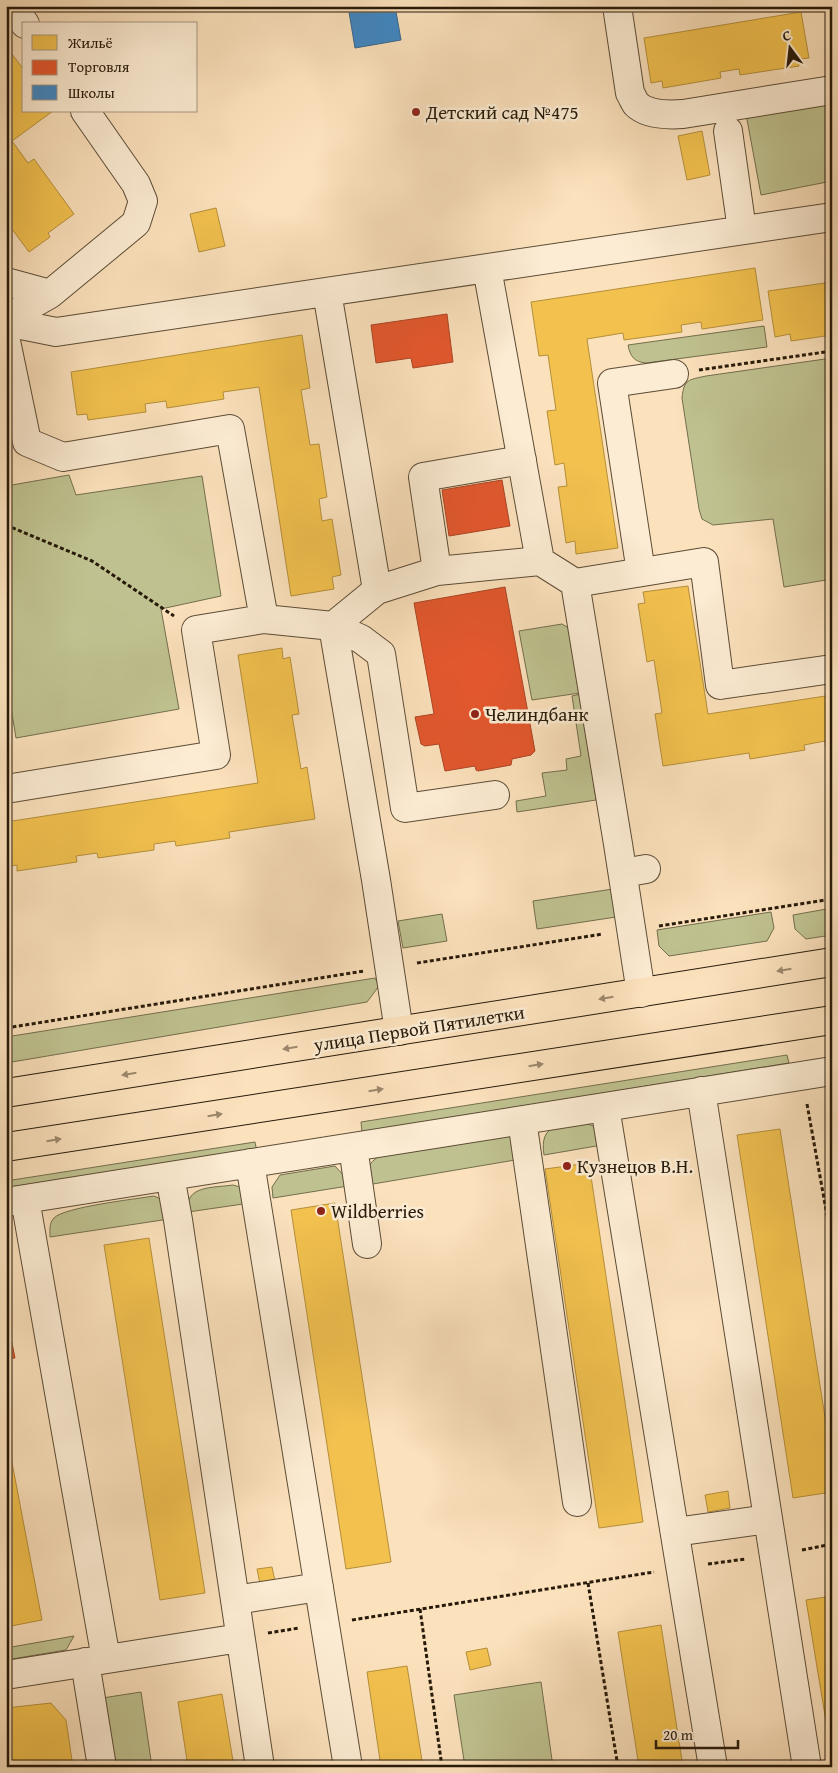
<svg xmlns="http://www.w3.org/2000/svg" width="838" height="1773" viewBox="0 0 838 1773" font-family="'Gentium Book Plus',serif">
<rect width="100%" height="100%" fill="#fbe1bc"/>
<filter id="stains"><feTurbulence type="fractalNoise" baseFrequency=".004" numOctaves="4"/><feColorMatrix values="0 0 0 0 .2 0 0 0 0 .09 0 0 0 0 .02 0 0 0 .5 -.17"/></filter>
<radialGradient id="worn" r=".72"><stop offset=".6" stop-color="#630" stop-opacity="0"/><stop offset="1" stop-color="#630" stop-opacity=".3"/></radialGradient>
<path fill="#bfc290" stroke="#736e4d" d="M832,99V181L761,195L746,114Z
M764,326L767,347L646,363C634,362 630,356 628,345Z
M832,358V579L784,587L773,519L713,525L702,519L699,509L682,398C684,379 688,380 706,376Z
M69,475L76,495L202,476L221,596L161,609L179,709L16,738L6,677V491L12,485Z
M562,624L572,630L580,693L532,700L519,631Z
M581,694L596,800L517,812L516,801L546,796L542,773L567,770L566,759L581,756L572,696Z
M613,889L616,917L537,929L533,901Z
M832,908V935L806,939L795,929L793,915Z
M771,912L774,928L767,941L669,956L659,946L657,930Z
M442,914L447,941L403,948L398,921Z
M375,978L379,986L367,1002L6,1063V1037Z
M787,1055L789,1063L362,1132L361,1122Z
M584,1122L595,1127L602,1145L544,1155C539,1123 560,1126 584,1122Z
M509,1136L518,1144L521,1159L367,1185C366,1163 371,1160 390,1151Z
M255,1142L257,1152L6,1192V1181Z
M335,1166L346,1178L348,1186L273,1198L272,1187L280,1175Z
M233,1185L240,1187L250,1203L188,1212C184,1185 213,1188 233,1185Z
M154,1196L163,1200L169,1219L50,1237C50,1230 49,1223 54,1218C64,1207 136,1199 154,1196Z
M74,1636L66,1650L6,1660V1648Z
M541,1682L553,1767H465L454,1695Z
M141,1692L152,1767H106L96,1699Z"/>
<path fill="#f2c14e" stroke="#b58f3a" d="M801,12L809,58L798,59L799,66L740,75L739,69L720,72L721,78L663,88L662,81L651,83L644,38Z
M6,46L24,70V111H53L12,141L28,163L34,159L74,214L48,233L50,237L29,252L6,221Z
M702,131L710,175L687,180L678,136Z
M216,208L225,246L199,252L190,214Z
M755,268L763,320L702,329L701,322L681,325L682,332L624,340L623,333L587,339L618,548L576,554L575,541L566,543L558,487L567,486L564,463L555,465L547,411L556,410L548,355L539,356L531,302Z
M832,282V335L791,341L790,334L775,337L768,291Z
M302,335L310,388L301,390L310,445L319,444L327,497L319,499L322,521L332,519L341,575L332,577L334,589L291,596L259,387L223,392L224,399L167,408L166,401L145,404L146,412L88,420L87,414L77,415L71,372Z
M688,586L708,714L832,695V746L826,747L825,741L804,745L805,750L750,759L749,753L663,766L655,714L662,713L654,660L647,662L638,604L645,603L643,592Z
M282,648L283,659L290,657L299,714L292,715L301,769L307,767L315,819L229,832L230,838L176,846L175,841L154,844V850L98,858L97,853L76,856L77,862L17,871V865L6,867V822L258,783L238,655Z
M780,1129L832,1462V1492L793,1498L737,1135Z
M589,1163L643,1522L599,1528L545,1169Z
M335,1203L391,1562L346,1569L291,1210Z
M149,1238L205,1593L160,1600L104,1245Z
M6,1431L42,1620L6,1627Z
M728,1491L730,1508L708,1512L705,1495Z
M272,1567L275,1581L260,1584L257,1569Z
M832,1596V1758L806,1600Z
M661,1625L683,1767H639L618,1632Z
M487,1648L491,1665L470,1670L466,1652Z
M407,1666L423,1767H381L367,1672Z
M222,1694L234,1767H188L178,1702Z
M51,1703L66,1720L73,1767H23V1762L6,1765V1708Z"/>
<path fill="#e4572e" stroke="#ab4523" d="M447,314L453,362L413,368L411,358L376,363L371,325Z
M502,480L510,526L449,536L442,490Z
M505,587L535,751L531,755L512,759L511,765L478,771L476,770L475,766L445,771L439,744L425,746L421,744L415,717L434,714L414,603Z
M6,1313L15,1358L6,1359Z"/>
<path fill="#3f88c5" stroke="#38678d" d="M348,6H395L401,40L355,48Z"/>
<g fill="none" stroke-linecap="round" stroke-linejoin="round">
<defs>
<path id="minor" d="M12,6L25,24
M617,6L630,93C632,96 634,101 636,104C647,115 669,115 683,114L832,90
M728,131L742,230
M487,268L540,561
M6,282L50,294
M327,292L377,590
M6,319L50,294L136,223L143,201L136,184L85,111
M6,322L56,332L832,217
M6,341L27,442L63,457L230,429L264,619
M437,571L423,477L522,460
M641,572L612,383L674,374
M575,583L618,844L641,993
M6,789L216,755L196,630L264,619L333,626L377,590L437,571L540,561L575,583L704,562L720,685L832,669
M623,873L646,869
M399,1031L376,880L333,626L361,639L381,654L405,808L495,795
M701,1091L807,1767
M605,1107L713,1767
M522,1120L577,1502
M353,1147L367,1244
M250,1163L348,1767
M170,1176L178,1220L260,1767
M25,1199L106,1659
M6,1202L832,1071
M675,1532L768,1519
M235,1600L319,1587
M85,1662L102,1767
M6,1675L240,1638"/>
<path id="major" d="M6,1093L832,962
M6,1147L832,1020"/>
</defs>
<use href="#minor" stroke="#5c4c36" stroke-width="30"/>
<use href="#major" stroke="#271a0a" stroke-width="30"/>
<path stroke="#271a0a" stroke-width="3" stroke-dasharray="4 2.5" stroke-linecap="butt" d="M699,370L832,351
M6,525L92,561L174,616
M659,926L832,899
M417,963L603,934
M6,1028L364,971
M807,1104L832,1243
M802,1550L832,1544
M708,1564L746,1559
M588,1583L618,1767
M420,1609L442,1767
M352,1620L654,1572
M268,1633L299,1628"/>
<use href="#minor" stroke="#fcecd3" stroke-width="28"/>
<use href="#major" stroke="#fbe1bc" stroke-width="28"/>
</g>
<defs><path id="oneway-solid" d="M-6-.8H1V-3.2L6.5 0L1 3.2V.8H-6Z" transform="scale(1.25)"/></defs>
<g fill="#9c876c">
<use href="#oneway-solid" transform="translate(784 970) rotate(171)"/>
<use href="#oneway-solid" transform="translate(606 998) rotate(171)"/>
<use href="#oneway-solid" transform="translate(290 1048) rotate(171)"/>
<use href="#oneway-solid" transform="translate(536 1065) rotate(-9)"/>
<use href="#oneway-solid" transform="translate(129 1074) rotate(171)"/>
<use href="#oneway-solid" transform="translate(376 1090) rotate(-9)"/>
<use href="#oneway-solid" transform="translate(215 1115) rotate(-9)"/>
<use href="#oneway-solid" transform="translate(54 1140) rotate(-9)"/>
</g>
<g fill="#8f2418" stroke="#fcecd3" stroke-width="2">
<circle cx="416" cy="112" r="5"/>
<circle cx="475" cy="714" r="5"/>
<circle cx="567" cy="1166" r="5"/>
<circle cx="321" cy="1211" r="5"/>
</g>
<g text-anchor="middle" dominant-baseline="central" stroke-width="5" stroke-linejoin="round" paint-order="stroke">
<g font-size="19" fill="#271a0a" stroke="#fcecd3" text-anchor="start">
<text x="426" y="112">Детский сад №475</text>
<text x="485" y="714">Челиндбанк</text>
<text x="577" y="1166">Кузнецов В.Н.</text>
<text x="331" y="1211">Wildberries</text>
</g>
<g font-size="19" fill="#271a0a" stroke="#fcecd3">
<text transform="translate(419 1028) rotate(-9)">улица Первой Пятилетки</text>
</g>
</g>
<rect width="838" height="1773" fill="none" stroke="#fbe1bc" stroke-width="25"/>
<rect x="8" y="8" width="823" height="1758" fill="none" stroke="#271a0a" stroke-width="2.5"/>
<rect x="12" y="12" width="813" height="1748" fill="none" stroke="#271a0a"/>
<rect x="22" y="22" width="175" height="90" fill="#fcecd3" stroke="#a79883"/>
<rect x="32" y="35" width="25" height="15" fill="#f2c14e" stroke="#a79883"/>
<text x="68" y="48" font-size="15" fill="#271a0a">Жильё</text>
<rect x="32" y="60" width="25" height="15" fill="#e4572e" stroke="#a79883"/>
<text x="68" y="72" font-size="15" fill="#271a0a">Торговля</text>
<rect x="32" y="85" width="25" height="15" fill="#3f88c5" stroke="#a79883"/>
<text x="68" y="98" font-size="15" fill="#271a0a">Школы</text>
<g transform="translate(790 48) rotate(345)" stroke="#fcecd3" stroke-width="4" paint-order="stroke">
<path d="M0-4L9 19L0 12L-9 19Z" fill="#271a0a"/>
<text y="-8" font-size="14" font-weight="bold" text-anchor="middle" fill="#271a0a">С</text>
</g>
<path d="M656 1740v8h82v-8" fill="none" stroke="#271a0a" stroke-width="2.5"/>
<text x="663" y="1740" font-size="15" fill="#271a0a" stroke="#fcecd3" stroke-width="4" paint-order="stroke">20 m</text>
<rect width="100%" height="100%" filter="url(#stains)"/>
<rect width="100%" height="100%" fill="url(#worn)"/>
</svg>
